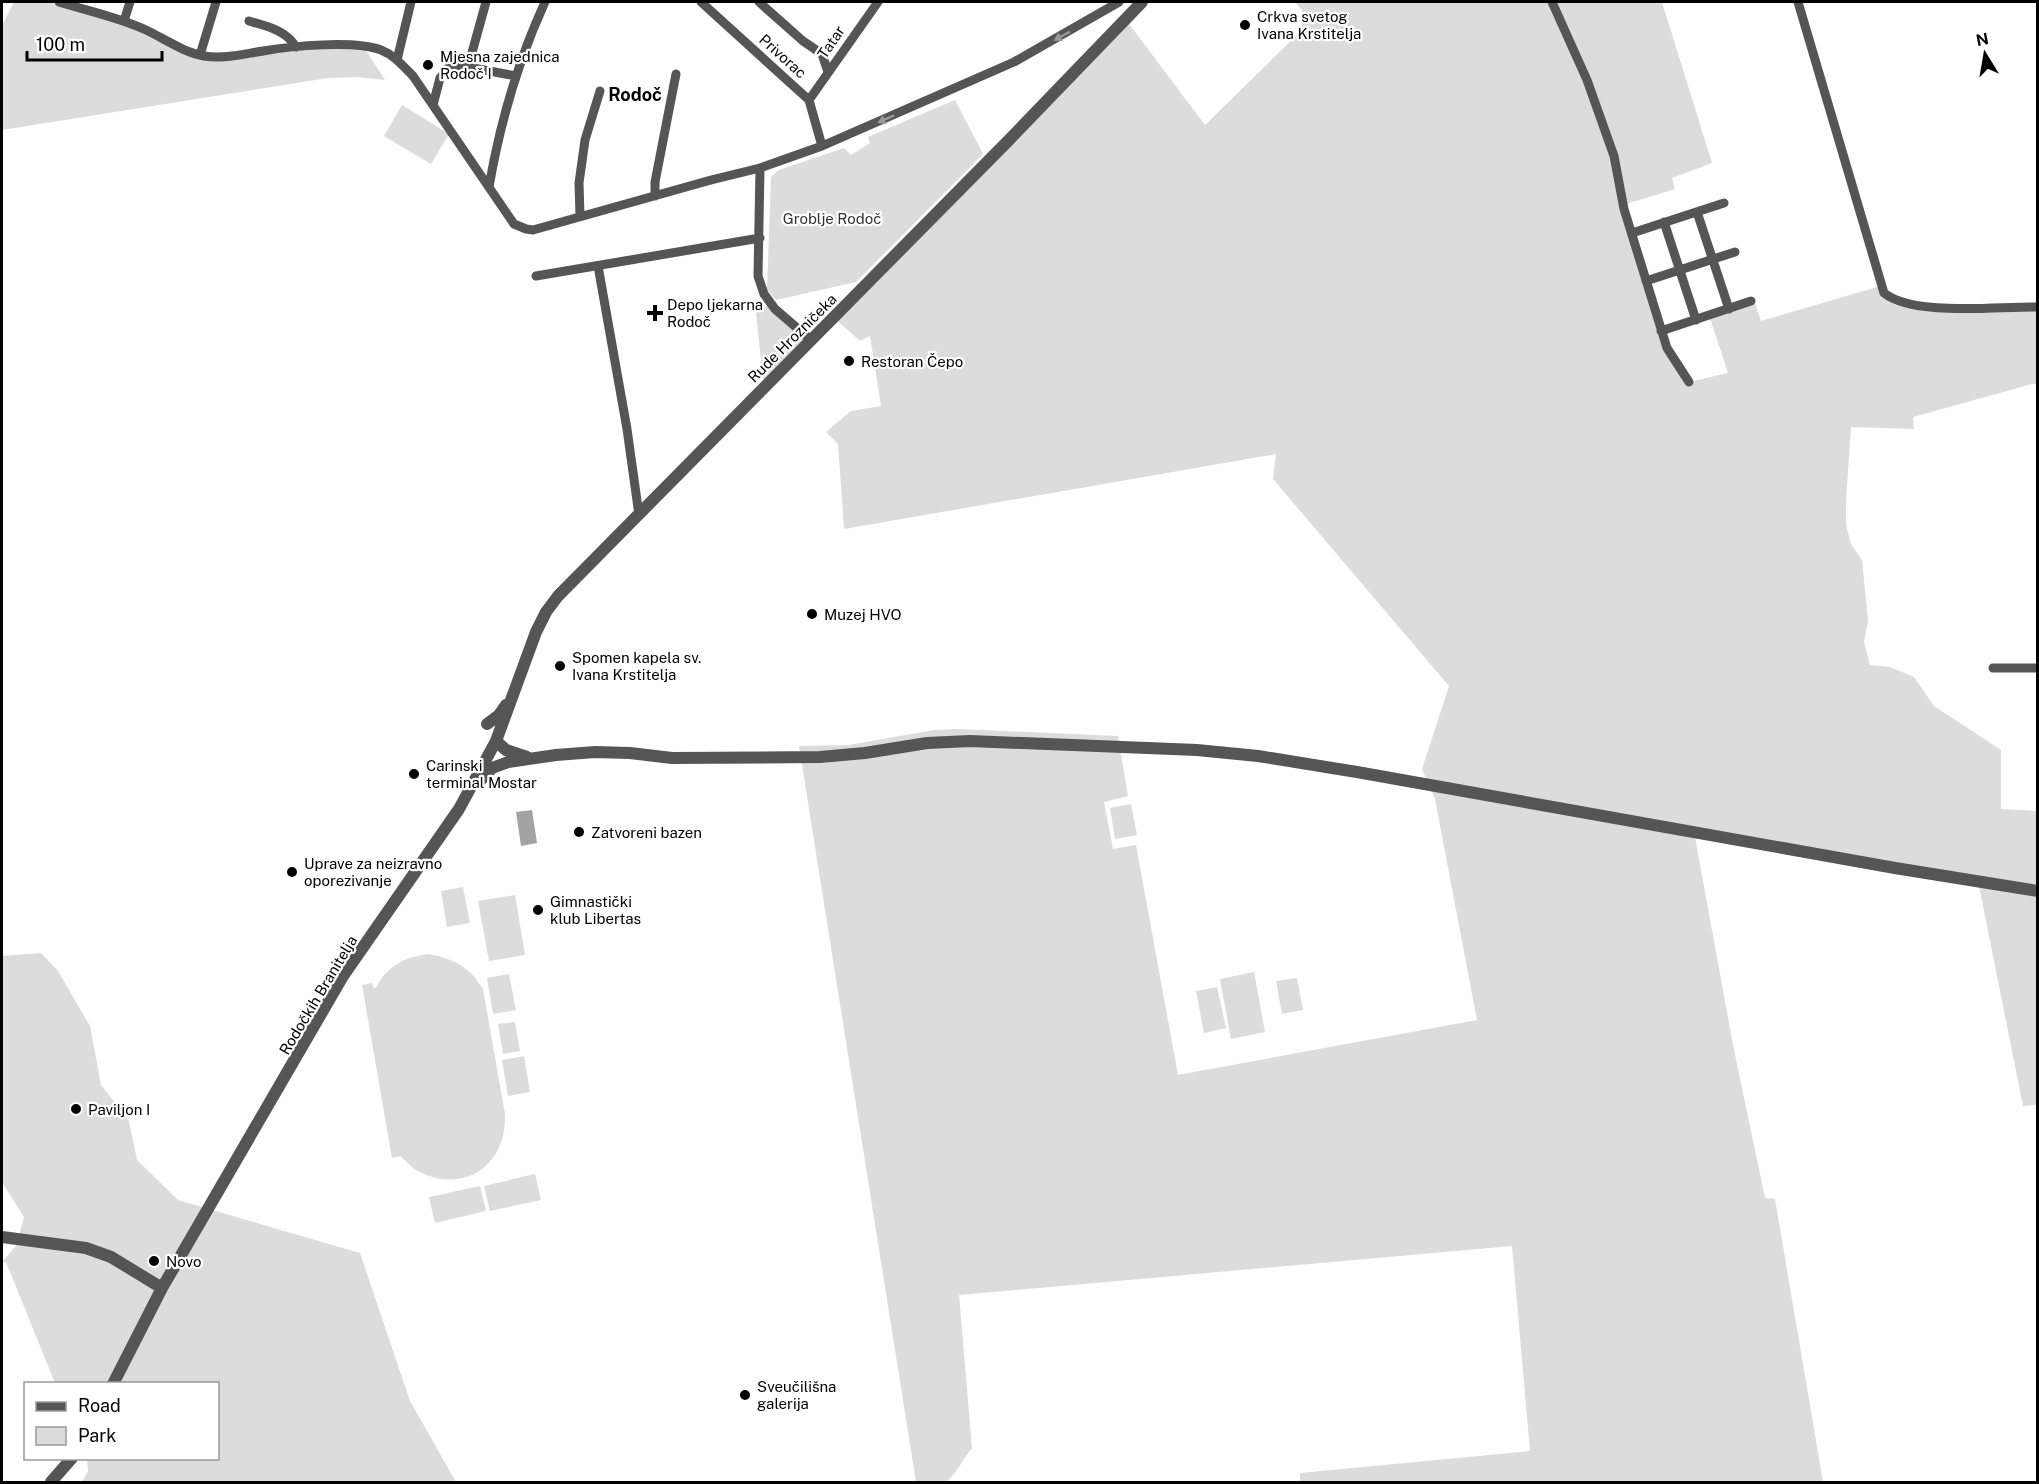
<svg xmlns="http://www.w3.org/2000/svg" width="2039" height="1484" viewBox="0 0 2039 1484" font-family="'Public Sans',sans-serif">
<rect width="100%" height="100%" fill="#fff"/>
<path fill="#dcdcdc" d="M14,2H49L124,25L193,56L295,49H365L385,80L356,77L328,78L2,130V26Z
M1294,2H1662L1712,163L1672,178L1675,189L1623,205L1661,331L1689,382L1728,373L1709,315L1754,300L1761,321L1877,287L1894,300L1915,305L2037,307V384H2032L1913,417L1914,429L1851,427L1846,501V525L1851,544L1862,560L1868,621L1864,642L1870,665L1890,667L1914,677L1934,706L2001,750V809L2037,811V1105L2023,1106L1978,881L1694,832L1733,1045L1765,1198L1775,1199L1823,1482H1300V1473L1530,1451L1512,1246L959,1295L972,1448C964,1457 954,1478 945,1482C937,1484 924,1482 916,1482L799,746L849,745L934,730L958,729L1118,736L1128,796L1104,802L1113,849L1136,845L1178,1075L1477,1020L1435,799L1422,769L1449,686L1273,479L1276,454L844,529L838,444L826,432L851,411L881,406L870,336L860,341L833,317L1126,20L1205,125L1302,30V10Z
M955,100L983,154L856,282L776,300L767,290L771,177L779,170L844,148L851,155L870,143L868,137Z
M402,105L449,134L431,164L384,136Z
M771,303L811,340L769,382L763,379L756,313Z
M1131,804L1137,835L1115,839L1110,808Z
M463,887L470,923L447,927L441,891Z
M515,895L525,955L489,961L478,901Z
M41,953L58,971L90,1026L101,1085L129,1121L137,1160L178,1200L360,1253L410,1401L456,1482H82L88,1471L87,1459L218,1458V1384L55,1383L6,1262H2L16,1246L24,1217L2,1182V956Z
M430,954C455,960 469,966 483,989L505,1114C507,1162 468,1194 422,1173C414,1170 407,1162 400,1156L392,1158L362,985L372,983L374,988H376C386,966 407,956 430,954Z
M1254,972L1265,1032L1231,1039L1220,979Z
M509,974L516,1010L493,1014L487,978Z
M1297,978L1303,1010L1282,1014L1276,981Z
M1217,987L1226,1028L1204,1033L1196,991Z
M515,1022L520,1051L503,1054L498,1024Z
M524,1056L530,1092L508,1096L502,1060Z
M535,1174L541,1200L490,1211L484,1186Z
M480,1186L486,1211L435,1223L429,1197Z"/>
<path fill="#a3a3a3" d="M532,810L537,843L521,846L516,812Z"/>
<g fill="none" stroke-linecap="round" stroke-linejoin="round">
<path stroke="#555" stroke-width="9" d="M59,2C88,11 118,17 146,30C165,39 183,52 204,56C224,59 243,54 263,51C292,46 354,40 381,50C394,55 403,66 413,76L514,224L526,229L533,230L711,180L760,168L822,146L1014,62L1119,2
M701,2L809,100L822,146
M759,2L803,41L822,54L828,72
M1552,2L1587,80L1614,156L1624,209L1667,348L1689,382
M1798,2L1884,293C1915,317 1998,306 2038,307
M124,21L130,2
M249,21C266,26 286,30 296,47
M200,55L216,2
M397,60L411,2
M468,67L486,2
M809,100L878,2
M433,105L440,78L448,68L468,67L516,76
M760,168L758,276L764,294L775,309L811,340
M489,187C500,123 518,61 545,2
M655,196V182L676,74
M1697,212L1729,309
M580,216L579,183L585,140L600,91
M1664,222L1696,320
M1632,233L1724,203
M598,266L627,429L639,515
M536,276L760,238
M1646,281L1735,252
M1661,331L1751,301
M1993,668H2038"/>
<path stroke="#555" stroke-width="12" d="M487,724L499,715L506,705
M496,741L506,750L527,757
M479,782L492,768L508,762L556,755L595,752L630,753L672,758L820,757L865,753L927,743L970,741L1197,750L1258,756L1357,772L1895,868L2038,891
M2,1237L86,1248L111,1257L162,1288
M113,1384L162,1288L343,976L459,809L496,741L536,632L546,612L558,596L1008,141L1142,2
M51,1482L72,1458"/>
</g>
<defs><path id="oneway-solid" d="M-6-.8H1V-3.2L6.5 0L1 3.2V.8H-6Z" transform="scale(1.5)"/></defs>
<g fill="#999">
<use href="#oneway-solid" transform="translate(1062 36) rotate(151)"/>
<use href="#oneway-solid" transform="translate(886 119) rotate(156)"/>
</g>
<g fill="#000" stroke="#fff" stroke-width="2">
<circle cx="1245" cy="25" r="6"/>
<circle cx="428" cy="65" r="6"/>
<path d="M652 304h6v6h6v6h-6v6h-6v-6h-6v-6h6z"/>
<circle cx="849" cy="361" r="6"/>
<circle cx="812" cy="614" r="6"/>
<circle cx="560" cy="666" r="6"/>
<circle cx="414" cy="774" r="6"/>
<circle cx="579" cy="832" r="6"/>
<circle cx="292" cy="872" r="6"/>
<circle cx="538" cy="910" r="6"/>
<circle cx="76" cy="1109" r="6"/>
<circle cx="154" cy="1261" r="6"/>
<circle cx="745" cy="1395" r="6"/>
</g>
<g text-anchor="middle" dominant-baseline="central" stroke-width="4.5" stroke-linejoin="round" paint-order="stroke">
<g font-size="15" fill="#000" stroke="#fff" text-anchor="start">
<text x="1257" y="16">Crkva svetog<tspan x="1257" dy="17">Ivana Krstitelja</tspan></text>
<text x="440" y="56">Mjesna zajednica<tspan x="440" dy="17">Rodoč I</tspan></text>
<text x="667" y="304">Depo ljekarna<tspan x="667" dy="17">Rodoč</tspan></text>
<text x="861" y="361">Restoran Čepo</text>
<text x="824" y="614">Muzej HVO</text>
<text x="572" y="657">Spomen kapela sv.<tspan x="572" dy="17">Ivana Krstitelja</tspan></text>
<text x="426" y="765">Carinski<tspan x="426" dy="17">terminal Mostar</tspan></text>
<text x="591" y="832">Zatvoreni bazen</text>
<text x="304" y="863">Uprave za neizravno<tspan x="304" dy="17">oporezivanje</tspan></text>
<text x="550" y="901">Gimnastički<tspan x="550" dy="17">klub Libertas</tspan></text>
<text x="88" y="1109">Paviljon I</text>
<text x="166" y="1261">Novo</text>
<text x="757" y="1386">Sveučilišna<tspan x="757" dy="17">galerija</tspan></text>
</g>
<g font-size="15" fill="#000" stroke="#fff">
<text transform="translate(831 42) rotate(-56)">Tatar</text>
<text transform="translate(783 56) rotate(42)">Privorac</text>
<text transform="translate(792 338) rotate(-45)">Rude Hrozničeka</text>
<text transform="translate(318 995) rotate(-59)">Rodočkih Branitelja</text>
</g>
<g font-size="15" fill="#333" stroke="#fff">
<text x="832" y="218">Groblje Rodoč</text>
</g>
<g font-size="18" font-weight="bold" fill="#000" stroke="#fff">
<text x="635" y="94">Rodoč</text>
</g>
</g>
<rect width="2039" height="1484" fill="none" stroke="#000000" stroke-width="6"/>
<rect x="24" y="1382" width="195" height="78" fill="#ffffff" stroke="#999999" stroke-width="1.5"/>
<rect x="36" y="1402" width="30" height="9" fill="#555555" stroke="#999999" stroke-width="1.5"/>
<text x="78" y="1412" font-size="18" fill="#000000">Road</text>
<rect x="36" y="1427" width="30" height="18" fill="#dcdcdc" stroke="#999999" stroke-width="1.5"/>
<text x="78" y="1442" font-size="18" fill="#000000">Park</text>
<g transform="translate(1985 54) rotate(349)" stroke="#ffffff" stroke-width="4.5" paint-order="stroke">
<path d="M0-4.5L10 22L0 15L-10 22Z" fill="#000000"/>
<text y="-9" font-size="16" font-weight="bold" text-anchor="middle" fill="#000000">N</text>
</g>
<path d="M27 51v9h135v-9" fill="none" stroke="#000000" stroke-width="3"/>
<text x="36" y="51" font-size="18" fill="#000000" stroke="#ffffff" stroke-width="4.5" paint-order="stroke">100 m</text>
</svg>
